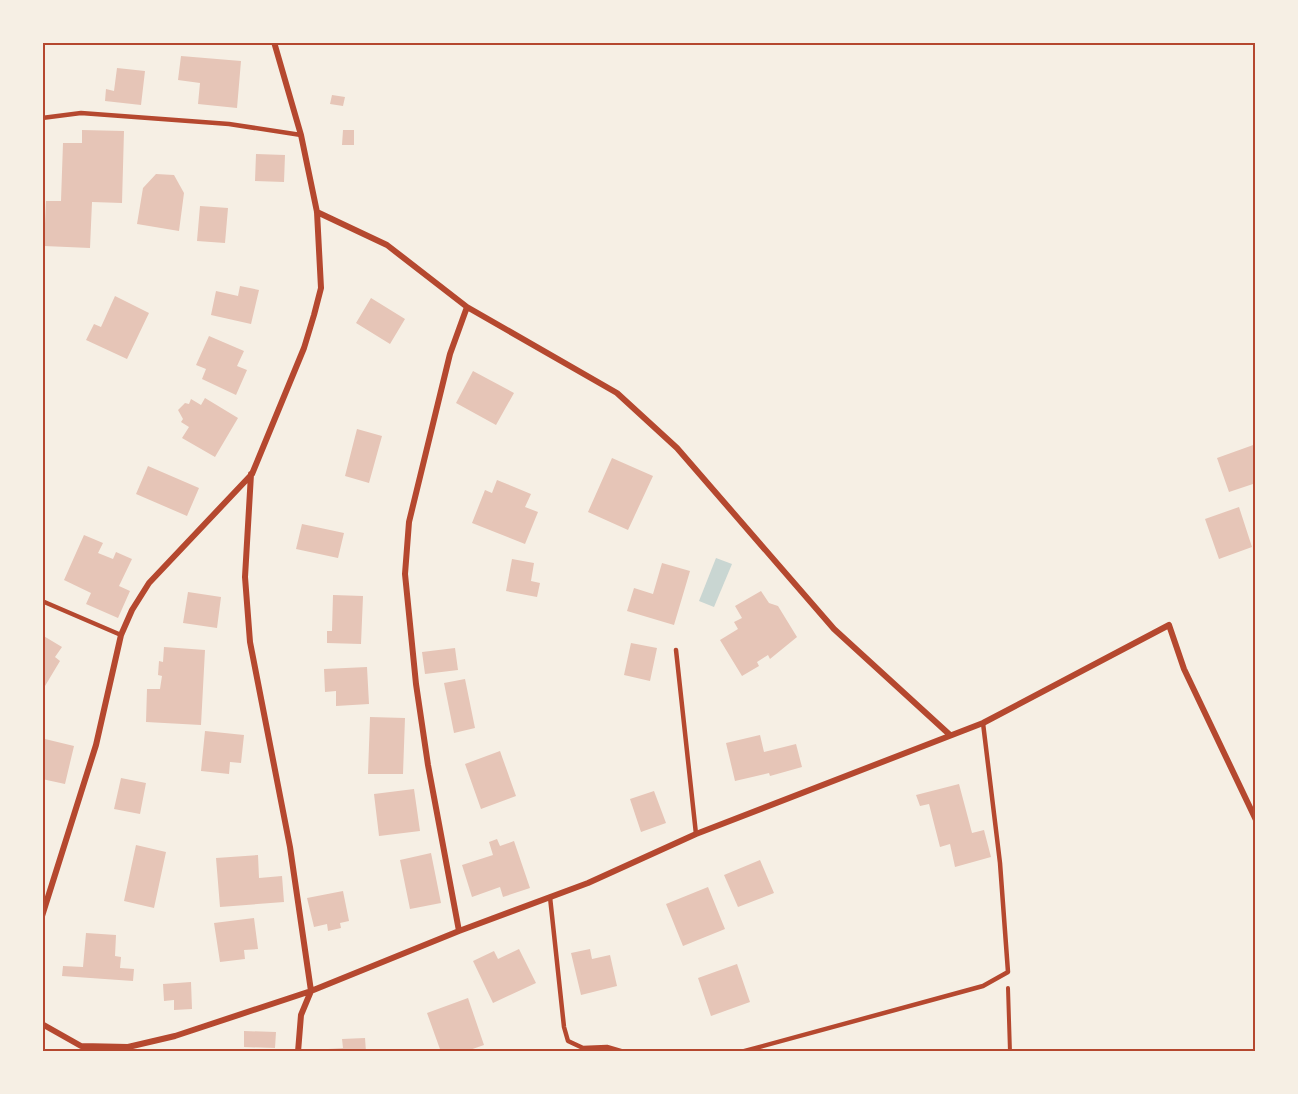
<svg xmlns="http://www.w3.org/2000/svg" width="1298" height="1094" viewBox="0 0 1298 1094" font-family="'Roboto Condensed',sans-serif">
<rect width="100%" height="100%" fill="#f6efe4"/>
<path fill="#c9d6d2" d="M716,558L732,564L714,607L699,601Z"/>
<path fill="#e6c5b7" d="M181,56L241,61L237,108L198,104L200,83L178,80Z
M117,68L145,71L141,105L105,101L106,89L114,91Z
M332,95L345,97L343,106L330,104Z
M82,130L124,131L122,203L92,202L90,248L44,246L46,201H61L63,143H82Z
M343,130H354V145H342Z
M256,154L285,155L284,182L255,181Z
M156,174L174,175L184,193L179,231L137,224L143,188Z
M200,206L228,208L225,243L197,241Z
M240,286L259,290L251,324L211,315L216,291L238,296Z
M115,296L149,313L127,359L86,340L94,324L101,327Z
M371,298L405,319L390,344L356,323Z
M209,336L244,351L237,366L247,370L236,395L202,379L206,369L196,365Z
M473,371L514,393L496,425L456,403Z
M205,398L238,418L215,457L182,438L189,427L181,422L183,419L178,410L185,403L189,404L191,399L201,405Z
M357,429L382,436L369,483L345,476Z
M1256,444V483L1229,492L1217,458Z
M612,458L653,476L628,530L588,512Z
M148,466L199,488L187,516L136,494Z
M497,480L531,494L525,507L538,512L525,544L472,523L485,490L492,493Z
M1239,507L1252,547L1219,559L1205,519Z
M302,524L344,533L338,558L296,549Z
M84,535L103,543L98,553L113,559L116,552L132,559L119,586L130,591L118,618L86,604L91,593L64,580Z
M512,559L534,563L531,581L540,583L537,597L506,591Z
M662,563L690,571L674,625L627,611L634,588L653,594Z
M761,591L769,603L778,606L797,637L770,659L768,655L757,662L759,666L742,676L720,640L738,629L734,622L742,618L735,606Z
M188,592L221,597L217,628L183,623Z
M333,595L363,596L361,644L327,643V631H332Z
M42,635L62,647L55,657L60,661L45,686L42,685Z
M631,643L657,648L650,681L624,675Z
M164,647L205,650L201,725L146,722L147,689H160L162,676L158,675L159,661L163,662Z
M455,648L458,670L425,674L422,652Z
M367,667L369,704L336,706V691L325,692L324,669Z
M465,679L475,728L454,733L444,683Z
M370,717L405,718L403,774H368Z
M205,731L244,735L241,763L230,762L229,774L201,771Z
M760,735L764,752L796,744L802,767L770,776L769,773L735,781L726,743Z
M45,739L74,746L65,784L42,779Z
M500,751L516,796L481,809L465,764Z
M121,778L146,783L140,814L114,809Z
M959,784L972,833L984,830L991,857L955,867L950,844L940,847L929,804L920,806L916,795Z
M414,789L420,831L379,836L374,794Z
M654,791L666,823L641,832L630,799Z
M497,839L500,846L514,841L530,888L503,897L500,887L472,897L462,865L493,855L489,842Z
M136,845L166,852L154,908L124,901Z
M431,853L441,903L410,909L400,860Z
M258,855L259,878L282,876L284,902L220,907L216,858Z
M760,860L774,893L738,907L724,875Z
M708,887L725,929L683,946L666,904Z
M343,891L349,921L340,923L341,928L328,931L327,924L314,927L307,898Z
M254,918L258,949L244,950L245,959L220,962L214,923Z
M86,933L116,935L115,956L121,957L120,968L134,969L133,981L62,976L63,966L83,967Z
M519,949L536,983L493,1003L473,961L494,951L498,959Z
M590,949L592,959L610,955L617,986L581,995L571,953Z
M737,964L750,1002L711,1016L698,978Z
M191,982L192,1009L174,1010V1000L164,1001L163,984Z
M468,998L484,1045L464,1052H441L427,1013Z
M244,1031L276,1032L275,1048L244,1047Z
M365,1038L366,1052H328V1049L343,1048L342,1039Z"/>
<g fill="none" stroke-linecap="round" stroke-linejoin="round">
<path stroke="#b5482f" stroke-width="4" d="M1008,988L1010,1052"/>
<path stroke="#b5482f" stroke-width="4.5" d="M42,118L81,113L229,124L301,135
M42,601L121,635
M676,650L696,834
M550,897L564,1027L568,1041L583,1048L607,1047L624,1052
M741,1052L983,986L1008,972L1000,863L983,723"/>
<path stroke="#b5482f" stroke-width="6" d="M317,212L387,245L467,307L617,393L677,448L834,629L950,735
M251,474L245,577L250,642L290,847L311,991L301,1015L298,1052
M42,916L96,745L121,635L132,610L149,583L252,474L304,348L314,315L321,288L317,212L301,135L274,42
M459,931L428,765L416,684L405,574L409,522L450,354L467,307
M42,1024L81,1046L128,1047L175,1036L311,991L459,931L588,883L696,834L983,723L1169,625L1184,669L1256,820"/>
</g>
<rect width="1298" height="1094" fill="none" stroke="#f6efe4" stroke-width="87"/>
<rect x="44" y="44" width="1210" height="1006" fill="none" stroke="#b5482f" stroke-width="2"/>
</svg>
